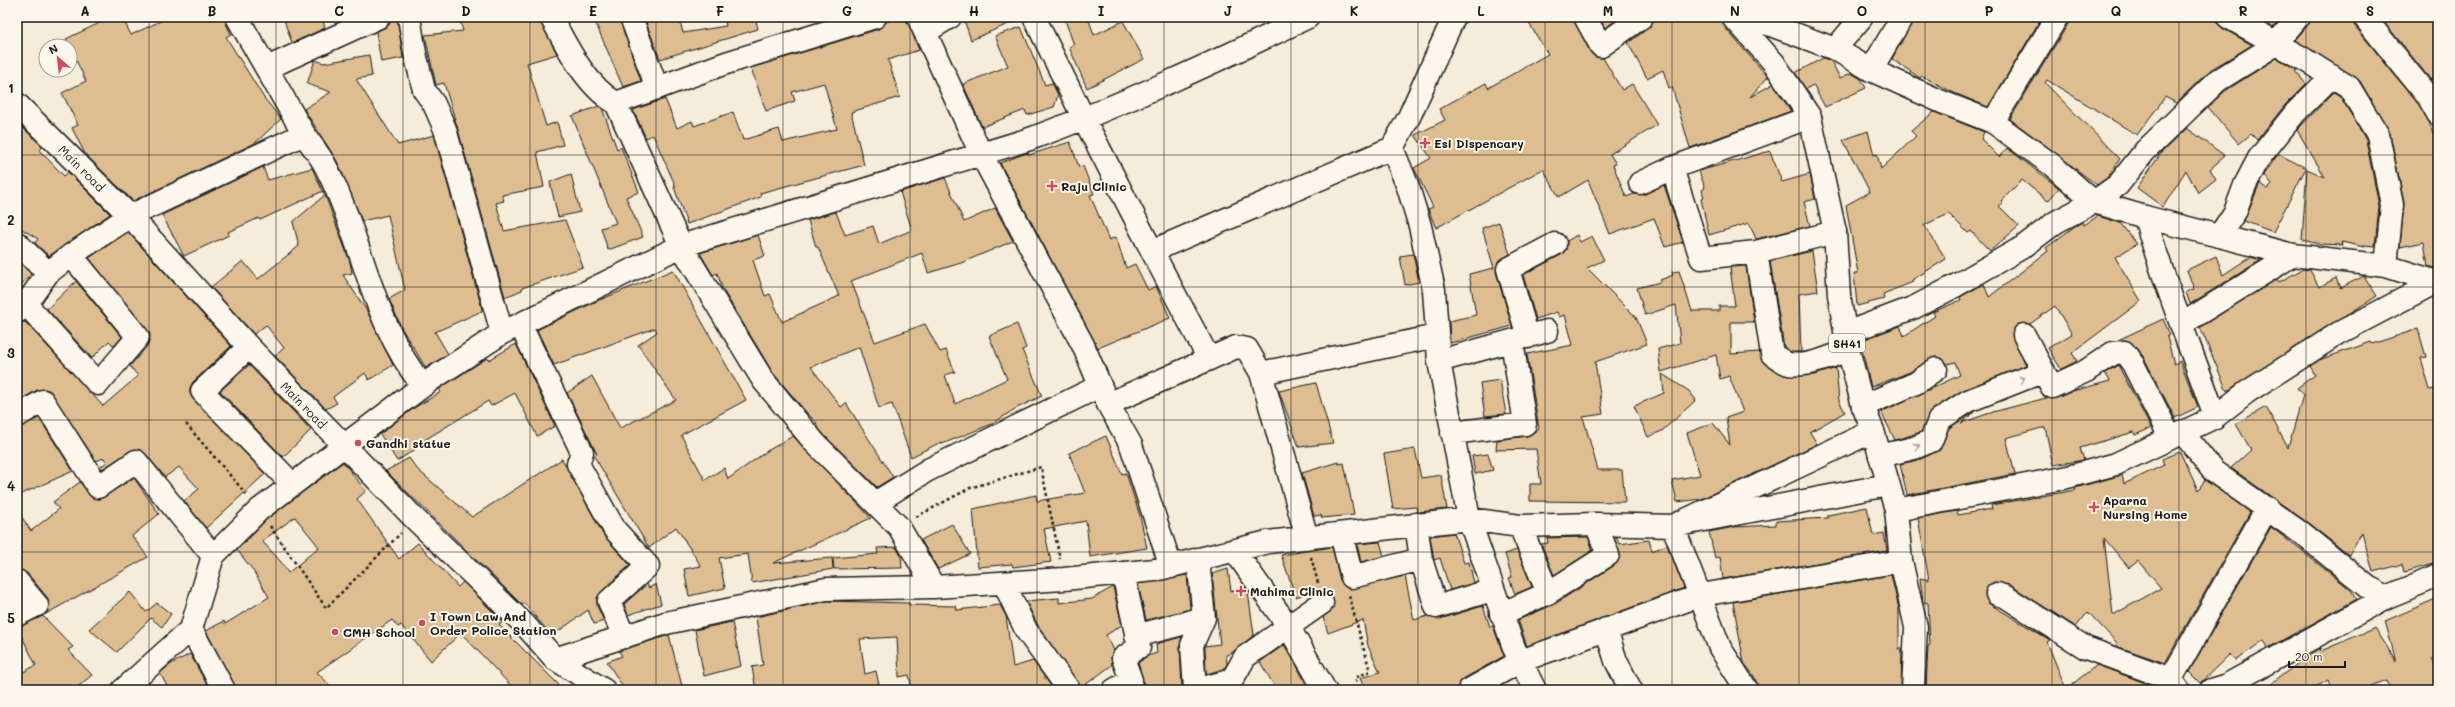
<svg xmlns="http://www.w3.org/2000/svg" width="2455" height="707" viewBox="0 0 2455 707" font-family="Mali,sans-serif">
<rect width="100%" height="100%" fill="#f5ecda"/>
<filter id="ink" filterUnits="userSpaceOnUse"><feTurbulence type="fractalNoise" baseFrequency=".025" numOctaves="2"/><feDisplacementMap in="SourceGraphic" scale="8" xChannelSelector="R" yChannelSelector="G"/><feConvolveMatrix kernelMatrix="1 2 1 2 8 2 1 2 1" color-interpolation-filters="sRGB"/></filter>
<g filter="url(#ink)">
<path fill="#debe91" stroke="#1c1c1c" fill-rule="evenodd" d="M112,17H122L131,35L169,17H223L231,34L226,37L264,98L281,119L255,143L133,201L85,154L72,128L78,125L62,93L86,81L66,39Z
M283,17H322L325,28L292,43Z
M391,17H397L403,58L381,62L376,32L389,25Z
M459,17H539L557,54L527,63L546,126L557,122L563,145L537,152L544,187L502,195L504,201L496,203L504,231L565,220L583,267L522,288V290L505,297L457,126L444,83L436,85L425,35L463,31Z
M593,17H619L641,81L623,87Z
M644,17H679L683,33L726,26L724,17H755L758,29L660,59Z
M898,17H906L919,50L888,60L900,97L851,112L864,165L760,193L761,197L687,224L674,187H676L653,135L646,138L633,110L665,99L677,128L692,121L694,126L733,112L743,140L779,129L783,142L837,129L824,83L792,92L795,101L766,111L751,68L879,29L886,22Z
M963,17H1022V18L971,40Z
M1064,17H1088L1094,35L1123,21L1144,59L1087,88L1069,47L1074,45Z
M1525,17H1573L1590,52L1595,57L1603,58L1622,90L1632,84L1657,125L1610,154L1616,164L1613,165L1626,197L1634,194H1645L1664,185L1683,242L1665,247L1654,218L1610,234L1588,180L1559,197L1543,169L1436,228L1428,209L1433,207L1414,168L1431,158L1415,135L1445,120L1439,109L1486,83L1488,88L1548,54Z
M1599,17H1620L1605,28Z
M1654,17H1721L1726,29L1768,77L1750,97L1773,84L1791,111L1690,148L1672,87L1669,88L1663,70L1647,78L1628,43L1650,27Z
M1914,17H2042L1988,107L1952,92L1922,76L1920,78L1892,59Z
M2069,17H2216L2222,28L2252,45L2210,70L2176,103L2165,97L2137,135L2047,80L2045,83L2120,159L2107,178L2097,185L2010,119L2068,24Z
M2254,17H2282L2273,28Z
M2310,17H2352L2354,25L2419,105L2429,122L2435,139L2438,137V166L2434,167L2438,196V269L2428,266L2424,242L2400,247L2404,203L2390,133L2360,81L2295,40L2308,25Z
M2380,17H2438V74L2431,80Z
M1021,27L1045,85L1052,83L1058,95L1054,107L1027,115L1025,110L982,127L963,84L1008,66L995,36Z
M369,55L372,76L356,79L398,145L434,135L481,305L482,311L435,332L448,354L426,368L402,329L389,299L405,290L388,215L362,221L337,161L304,109L331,92L307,84L315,60L324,63Z
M1823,58L1831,61L1840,78L1851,73L1861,79L1866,88L1825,107L1813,85L1806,89L1795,73Z
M2277,58L2297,70L2295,71L2306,84L2285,105L2257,140L2251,134L2239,144L2208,107L2225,91Z
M2334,92L2340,96L2366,140L2379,206L2375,246L2364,245V247L2342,242L2343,245L2319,244L2302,240L2307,169L2325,177L2297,130Z
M599,106L602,108L617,149L621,147L639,192L626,197L643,237L608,250L601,228L616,223L572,116Z
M1934,112L1984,132L1981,139L1999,157L2007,148L2059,188L2048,201L2022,180L2001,201L2003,203L1999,206L2019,226L1990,251L1971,231L1968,233L1949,214L1924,225L1946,259L1912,280L1913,282L1883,294L1884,299L1857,306L1854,273H1858L1846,205L1870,192L1843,140L1868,131L1874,155L1877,154L1881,169L1916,136L1911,131Z
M17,122L43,147L39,150L64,176L68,172L110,214L49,256L35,243L38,239L17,226Z
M2187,128L2225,156L2210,169L2216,179L2198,193L2186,170L2163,207L2137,188L2162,152Z
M1070,142L1079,167L1083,166L1094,194L1090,195L1109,240L1116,237L1126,268L1135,264L1148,290L1156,286L1170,318L1098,348L1000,163L1021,155L1028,153L1029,155Z
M1770,151L1782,182L1810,174L1815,199L1804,202L1810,226L1756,239L1749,223L1709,235L1701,199L1704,198L1702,190L1705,188L1699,171Z
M2278,154L2306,168L2273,232L2244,221L2260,183L2268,189L2272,185L2264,175Z
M263,167L268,180L312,168L324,194L323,191L260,220L259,218L228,232L229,235L184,256L162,215Z
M571,174L580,212L558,217L550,182Z
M945,178L964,222L995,208L1013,241L961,263L928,273L922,253L851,281L875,342L925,324L940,352L946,350L955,372L945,375L955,404L1007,379L989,336L1017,324L1026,348L1022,350L1042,396L1015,409L992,424L942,444L941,442L911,457L892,404L879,408L859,347L811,367L841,407L846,403L893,477L877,487L824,435L815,424L817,423L807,413L773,373L723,290L717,273L713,275L700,253L758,235L765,256L753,260L765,296L770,294L782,322L839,296L818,247H816L808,220L836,212L845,235L873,226L879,244L912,230L900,192Z
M325,195L350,262L352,273L343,275L367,311L393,365L369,380L365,373L333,397L337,403L326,409L275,356L284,348L266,325L254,334L211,287L243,261L258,279L299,246L293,222Z
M2098,216L2120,223L2137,244L2115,257L2141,301L2072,353L2077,361L2061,369L2048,348L2072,334L2055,306L2030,324H2018L2012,335L2026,365L1961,391L1932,410L1921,432L1895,440L1881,412L1960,375L1955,362L1947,364L1942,358L1935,357L1910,372L1871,387L1860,341L1900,326L1904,336L1935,316L1933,312L1961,300L1960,297L1984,284L1989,297L2048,251L2046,248L2075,226L2083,222L2084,225Z
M1499,222L1510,254L1498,261L1496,272L1512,326L1450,343L1449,321L1476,315L1469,274L1494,268L1482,228Z
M128,232L231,346L193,382L190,388V394L265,474L206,528L184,501L199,489L179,467L165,477L145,453L135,449L102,469L100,467L107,462L104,458L96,461L49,390H37L17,402V324L25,322L103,406L138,376L130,366L148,345L150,334L89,258Z
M1577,235L1580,242L1592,236L1604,260L1587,268L1636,317L1647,344L1595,362L1603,414L1583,417L1598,470H1622L1625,502L1530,501V484H1541L1536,449L1496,450L1497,440L1527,436L1539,429L1527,354L1573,345L1565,315L1559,317L1557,312L1536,319L1523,275L1561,255L1566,250L1567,241Z
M1812,251L1818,291L1799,294L1801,352H1791L1784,347L1770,261Z
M1413,254L1419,282L1405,285L1400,256Z
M2216,256L2223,275L2250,257L2261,260L2190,304L2186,292L2194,289L2187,270Z
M17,260L31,274L17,289Z
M1746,266L1754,322H1731V354L1759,352L1765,364L1788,376L1814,375L1836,368L1839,401L1845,412L1810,432L1817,444L1701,499L1677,502L1672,480L1700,475L1687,433L1713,423L1730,445L1726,418L1743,412L1729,376L1720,379L1716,355L1661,372L1658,349L1680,343L1676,305L1645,315L1637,288L1660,282V280L1673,275L1672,272L1679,271L1692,311H1719V306H1735L1730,267Z
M2303,269L2310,270L2319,287L2336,278L2340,288L2364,276L2377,296L2227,391L2200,327L2277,279L2279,282Z
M673,270L746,400L681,435L705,480L724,468L728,479L767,451L793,436L871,518L773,563L832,558L833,569L752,583L748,554L719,558L725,588L689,596L684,569L701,566L676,527L649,548L594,456L597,454L567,393L592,376L620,428L676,400L638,345L657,332L655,328L554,365L537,330L597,301Z
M76,281L122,337L114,346L109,341L92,358L47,309Z
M2163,319L2170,335L2167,337L2174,364L2180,361L2198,407L2175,418L2143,356L2129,341L2118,340Z
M2418,329L2426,357L2421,358L2430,390L2438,388V563L2404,572L2402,564L2373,572L2362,532L2349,555L2308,523L2231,468L2251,450L2236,424L2266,407L2288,448L2303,395L2297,388L2315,375L2310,366L2319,360L2371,342L2372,344Z
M516,344L555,426L537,436L515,393L491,406L488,401L423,441L425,443L397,461L380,434L414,408L441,392L439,389L487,358L489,360Z
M249,365L311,430L283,457L220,391Z
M2118,365L2151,428L2135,435L2134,432L2080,448L2084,460L2053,465L2045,427L2006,438L2015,474L1907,495L1900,464L1919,460L1940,450L1949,428L1974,412L1976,411L1961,423L1993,412L2046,398H2057L2073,391L2110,381L2105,373Z
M1662,374L1689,391L1696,400L1662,431L1648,437L1634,406L1664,393Z
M1500,380L1506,414L1485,416L1480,383Z
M1316,383L1333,443L1299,447L1279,391Z
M39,418L73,471L17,496V428Z
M1106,436L1122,474L1126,473L1140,516L1147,548L1090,557L1086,521L1044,529L1051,562L1013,567L1012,564L978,567L973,509L1036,495L1037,501L1085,493L1069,453Z
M1415,449L1421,478L1441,475L1447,509L1419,512H1417L1416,507L1393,509L1384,454Z
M2180,452L2198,490L2205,480L2250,512L2165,663L2116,646L2118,644L2088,612L2076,627L2010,585L1994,582L1985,590L1988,603L2050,640L2047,642L2066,689L2097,665L2164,690H1926L1928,646L1930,645L1928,603L1923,602L1920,578L1929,580L1918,518L1957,511L1958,515L1992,509L1991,505L2076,490L2075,488L2122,475L2124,484L2164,465L2162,459ZM2104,538L2129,568L2138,561L2161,588L2113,615Z
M1488,454L1493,470L1475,474L1472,456Z
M409,458L417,469L472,517L562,459L604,536L630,565L601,592L597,598V606L604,621L594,624L588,610L552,636L524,603L522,605L386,471Z
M343,462L366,491L357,499L399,559L418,543L458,587L463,582L503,622L499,625L564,690H515L461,633L431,661L401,625L398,627L392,620L317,672L334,690H236L206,631L224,621L225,624L269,597L252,569L237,550L267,519ZM295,517L319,547L288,573L281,562L262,541Z
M1338,462L1339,464L1344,463L1354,515L1322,518L1321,515L1314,516L1302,473Z
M134,478L159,514L132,536L148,557L44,615L48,611L49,604L47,597L27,573L17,569V510L31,531L59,509L53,502L80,482L92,498L99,499Z
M1867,507L1873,535L1884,533L1887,551L1723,579L1720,557L1715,558L1709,532L1734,527L1776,525V521L1828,518V515Z
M952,524L970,554L938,569L921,540Z
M2271,527L2350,589L2357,599L2268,648L2264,640L2235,661L2230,654L2200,683L2189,672Z
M1454,533L1464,563L1469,562L1474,583L1450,590L1440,558L1434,560L1430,536Z
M1588,537L1593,550L1554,575L1541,544L1548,543L1547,538Z
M1614,537H1617L1619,544L1649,540L1652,551L1667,545L1684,588L1527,646L1518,620L1555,604L1615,565L1620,556Z
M1380,542L1384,556L1361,562L1357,544Z
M896,547L901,556L902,568L834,569L833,558L878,554L877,548Z
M1332,547L1340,580L1348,589L1405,576L1414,620L1428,616L1440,619L1483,606L1490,627L1493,626L1504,656L1463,679L1455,690H1365L1360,678L1380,672L1368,646L1363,620L1328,633L1323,617L1333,608L1332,596L1327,592H1315V590L1296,597L1281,555Z
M1517,550L1532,587L1515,594L1509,578L1512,577L1505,554Z
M1228,569L1231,591L1246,588L1248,592L1254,635L1233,652L1226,655L1227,664L1224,669L1206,674L1205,646L1220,644L1212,574Z
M1187,575L1190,609L1146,620L1138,584Z
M1891,575L1899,609V649H1902L1901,690H1759L1754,676L1744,663L1733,602Z
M647,584L649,588L656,584L661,604L628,615L624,604Z
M1113,587L1122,625L1106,635L1114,650L1111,657L1112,665L1081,688L1037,624L1026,601L1059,598V603L1092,599Z
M130,592L146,612L157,603L171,614L162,627L151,618L117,652L89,629Z
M2438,598V657L2433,659L2438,670V690H2392L2387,681L2362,690H2333L2329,680L2309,690H2262L2319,648L2321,651L2375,628L2396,661L2385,621Z
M827,601L909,603V605L956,606L957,610L1000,605L1006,616L1013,667L1033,661L1054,690H912L909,675L899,677L897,637L860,639L865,674L876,671L880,690H756L752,667L763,665L756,617Z
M43,616L73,647L68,650L92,675L74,690H17V676L36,665L17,627Z
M732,622L741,666L704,676L695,630Z
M669,635L683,690H625L607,662L622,656L619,651Z
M1182,637L1180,646L1182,690H1145L1138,663L1147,656L1157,653L1156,644Z
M1284,645L1296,664L1309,690H1277L1260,662Z
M190,654L210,690H169L160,673L171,664Z"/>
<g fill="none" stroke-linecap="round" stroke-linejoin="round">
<defs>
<path id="minor" d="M409,17L415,53L424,90L434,104L445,129L502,333
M551,17C567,47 586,86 616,103L726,63L875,17
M631,17L657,88
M918,17L925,32L950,17
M1034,17L1084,119L1152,251L1392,148L1409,117L1454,17
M1585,17L1601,46L1642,17
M2228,17L2304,59L2349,87L2378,135L2392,205L2386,266
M2364,17L2429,98L2438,114
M925,32L981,154L1083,345L1108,404L1131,445L1171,567
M1835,49L1862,17
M267,68L379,17
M1871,70L1902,17
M1993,122L2057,17
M304,134C311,145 320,155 326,167C363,239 371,322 423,386
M1392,148L1408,187L1420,226L1434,290L1439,361L1469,519L1514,648L1535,690
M1672,168L1701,258L1756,252L1772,354C1777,357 1784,363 1789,364C1809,367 1832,357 1848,349
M1640,183L1672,168L1810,117
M2145,217C2164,285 2192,350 2215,417
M2219,236L2235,212L2245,185L2259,158L2295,113L2332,76
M17,243L48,273
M1152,251L1209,359
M1756,252L1835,232
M26,304L98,384L138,337L71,255
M17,312L26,304L48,273L71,255L130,216L304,134L237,17
M520,324L582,452L578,464L615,530L648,566L609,601L624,637
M2182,324L2293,255
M1846,333L1915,307L1955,286L2023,247L2056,222L2094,202L2118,185L2145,151L2217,81L2275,45L2298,17
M2024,335L2052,387L2086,371L2113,353L2124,352L2133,364L2170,437
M1528,337L1508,269L1555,244
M249,347L202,391L292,484
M1439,361L1547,331
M1108,404L1236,347L1247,349L1261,373
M1863,406L1916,383L1936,369
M17,416L43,401L98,487L136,461L213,556
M1452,433L1525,424L1512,341
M2183,433L2213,471L2301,533L2368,587L2387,597
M1880,456L1914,448L1931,441L1939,420L1968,401L2044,371
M875,503L928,470L1100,386
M1416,524L1421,559L1436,607L1492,590
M1520,526L1548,593L1608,555L1596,524
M1341,534L1352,577L1421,559
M1307,538L1261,373L1436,336
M1234,550L1288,626L1325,690
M17,581L37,605L17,615
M1004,583L1026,630L1069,690
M934,587L899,527L815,443L763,380L681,246L1030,139C1125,104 1217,61 1308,17
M1997,594L2006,597L2086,648L2171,679L2179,690
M1501,614L1548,593
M191,629L224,690
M1606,629L1616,661L1631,690
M1136,636L1204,618
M555,659L666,623L826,589L934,587L1064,579L1155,570L1268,542L1469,519L1520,526L1596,524L1673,526L1888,485
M2171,679L2267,508
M123,690L191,629L213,556L259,510L432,379L502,333L681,246L616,103
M1114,690L1131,680L1123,658L1139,647L1123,573
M1195,690L1232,680L1245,657L1322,603
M1195,690L1192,645L1204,618L1198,559
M1469,690L1521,661L1701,595L1901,561
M1747,690L1720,648L1673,526L1873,431
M2211,690L2227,685L2387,597L2438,576"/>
<path id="tertiary" d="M1734,19L1768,24L1835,49L1871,70L1942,102L1993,122L2052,165L2094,202L2145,217L2293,255L2386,266L2437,282
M17,104L130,216L249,347L415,519L525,625L555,659L604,690
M1896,510L2064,478L2116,464L2215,417L2247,392L2339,333L2438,281"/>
<path id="primary" d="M1733,17L1774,63L1810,117L1835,232L1839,295L1848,349L1863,406L1873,431L1896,510L1901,561L1916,627L1913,690"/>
</defs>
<use href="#minor" stroke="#1c1c1c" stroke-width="25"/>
<use href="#tertiary" stroke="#1c1c1c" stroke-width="25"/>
<use href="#primary" stroke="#1c1c1c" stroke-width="25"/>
<path stroke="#1c1c1c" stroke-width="2.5" stroke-dasharray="3 3" stroke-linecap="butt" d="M186,424L247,495
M916,517L970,488L1041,467L1060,559
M270,526L326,608L401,533
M1311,557L1318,583
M1349,596L1370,671L1355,678L1360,690"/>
<use href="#minor" stroke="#fbf7ec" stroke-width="22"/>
<use href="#tertiary" stroke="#fbf7ec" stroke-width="22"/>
<use href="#primary" stroke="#fbf7ec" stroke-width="22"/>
</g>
<defs><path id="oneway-chevron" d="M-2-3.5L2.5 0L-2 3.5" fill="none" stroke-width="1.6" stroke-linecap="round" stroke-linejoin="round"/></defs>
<g stroke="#97948e">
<use href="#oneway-chevron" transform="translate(2022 379) rotate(-22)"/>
<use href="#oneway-chevron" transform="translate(1917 446) rotate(-20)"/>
</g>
</g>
<path fill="none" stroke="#1c1c1c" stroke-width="1" stroke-opacity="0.55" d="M149,17V690M276,17V690M403,17V690M530,17V690M656,17V690M783,17V690M910,17V690M1037,17V690M1164,17V690M1291,17V690M1418,17V690M1545,17V690M1672,17V690M1799,17V690M1925,17V690M2052,17V690M2179,17V690M2306,17V690M17,155H2438M17,287H2438M17,420H2438M17,552H2438"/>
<g fill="#d1495b" stroke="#fbf7ec" stroke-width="1.5">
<path d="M1423 137h4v4h4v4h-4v4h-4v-4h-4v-4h4z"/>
<path d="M1050 180h4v4h4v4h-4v4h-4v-4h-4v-4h4z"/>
<circle cx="358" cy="443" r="4"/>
<path d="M2092 501h4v4h4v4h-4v4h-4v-4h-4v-4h4z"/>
<path d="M1239 585h4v4h4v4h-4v4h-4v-4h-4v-4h4z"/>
<circle cx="422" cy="623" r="4"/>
<circle cx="335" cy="632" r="4"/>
</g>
<g text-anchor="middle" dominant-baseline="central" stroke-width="4" stroke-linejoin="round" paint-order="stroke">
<rect fill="#fbf7ec" stroke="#5f5e5a" stroke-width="1" x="1829" y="334" width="36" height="18" rx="3"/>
<g font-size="11" font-weight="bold" fill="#1c1c1c">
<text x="1847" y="343">SH41</text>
</g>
<g font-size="12" font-weight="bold" fill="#1c1c1c" stroke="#fbf7ec" text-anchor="start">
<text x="1434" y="143">Esi Dispencary</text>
<text x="1061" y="186">Raju Clinic</text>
<text x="366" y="443">Gandhi statue</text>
<text x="2103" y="500">Aparna<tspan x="2103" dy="14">Nursing Home</tspan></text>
<text x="1250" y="591">Mahima Clinic</text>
<text x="430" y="616">I Town Law And<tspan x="430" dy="14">Order Police Station</tspan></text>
<text x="343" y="632">CMH School</text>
</g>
<g font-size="12" fill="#1c1c1c" stroke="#fbf7ec">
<text transform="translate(82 168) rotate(45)">Main road</text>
<text transform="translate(304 405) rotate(46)">Main road</text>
</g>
</g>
<rect width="2455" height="707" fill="none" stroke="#fbf7ec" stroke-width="44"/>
<g transform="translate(58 58) rotate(332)"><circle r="19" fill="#fbf7ec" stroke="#a29f99"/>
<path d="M0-3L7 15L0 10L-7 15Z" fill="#d1495b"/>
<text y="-6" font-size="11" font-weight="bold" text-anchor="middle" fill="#1c1c1c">N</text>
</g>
<path d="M2289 661v6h56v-6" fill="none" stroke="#1c1c1c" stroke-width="2"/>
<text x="2295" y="661" font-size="12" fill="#1c1c1c" stroke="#fbf7ec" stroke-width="3" paint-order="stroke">20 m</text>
<rect x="22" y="22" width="2411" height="663" fill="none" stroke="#1c1c1c" stroke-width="1.5"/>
<g font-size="13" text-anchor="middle" font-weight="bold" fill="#1c1c1c">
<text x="85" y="16">A</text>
<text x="212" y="16">B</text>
<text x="339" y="16">C</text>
<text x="466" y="16">D</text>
<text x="593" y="16">E</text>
<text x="720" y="16">F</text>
<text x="847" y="16">G</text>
<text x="974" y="16">H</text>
<text x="1101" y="16">I</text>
<text x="1228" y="16">J</text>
<text x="1354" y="16">K</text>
<text x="1481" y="16">L</text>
<text x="1608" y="16">M</text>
<text x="1735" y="16">N</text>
<text x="1862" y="16">O</text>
<text x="1989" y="16">P</text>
<text x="2116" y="16">Q</text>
<text x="2243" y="16">R</text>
<text x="2370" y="16">S</text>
<text x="11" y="93">1</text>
<text x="11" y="225">2</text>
<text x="11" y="358">3</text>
<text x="11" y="491">4</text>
<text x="11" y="623">5</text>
</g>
</svg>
